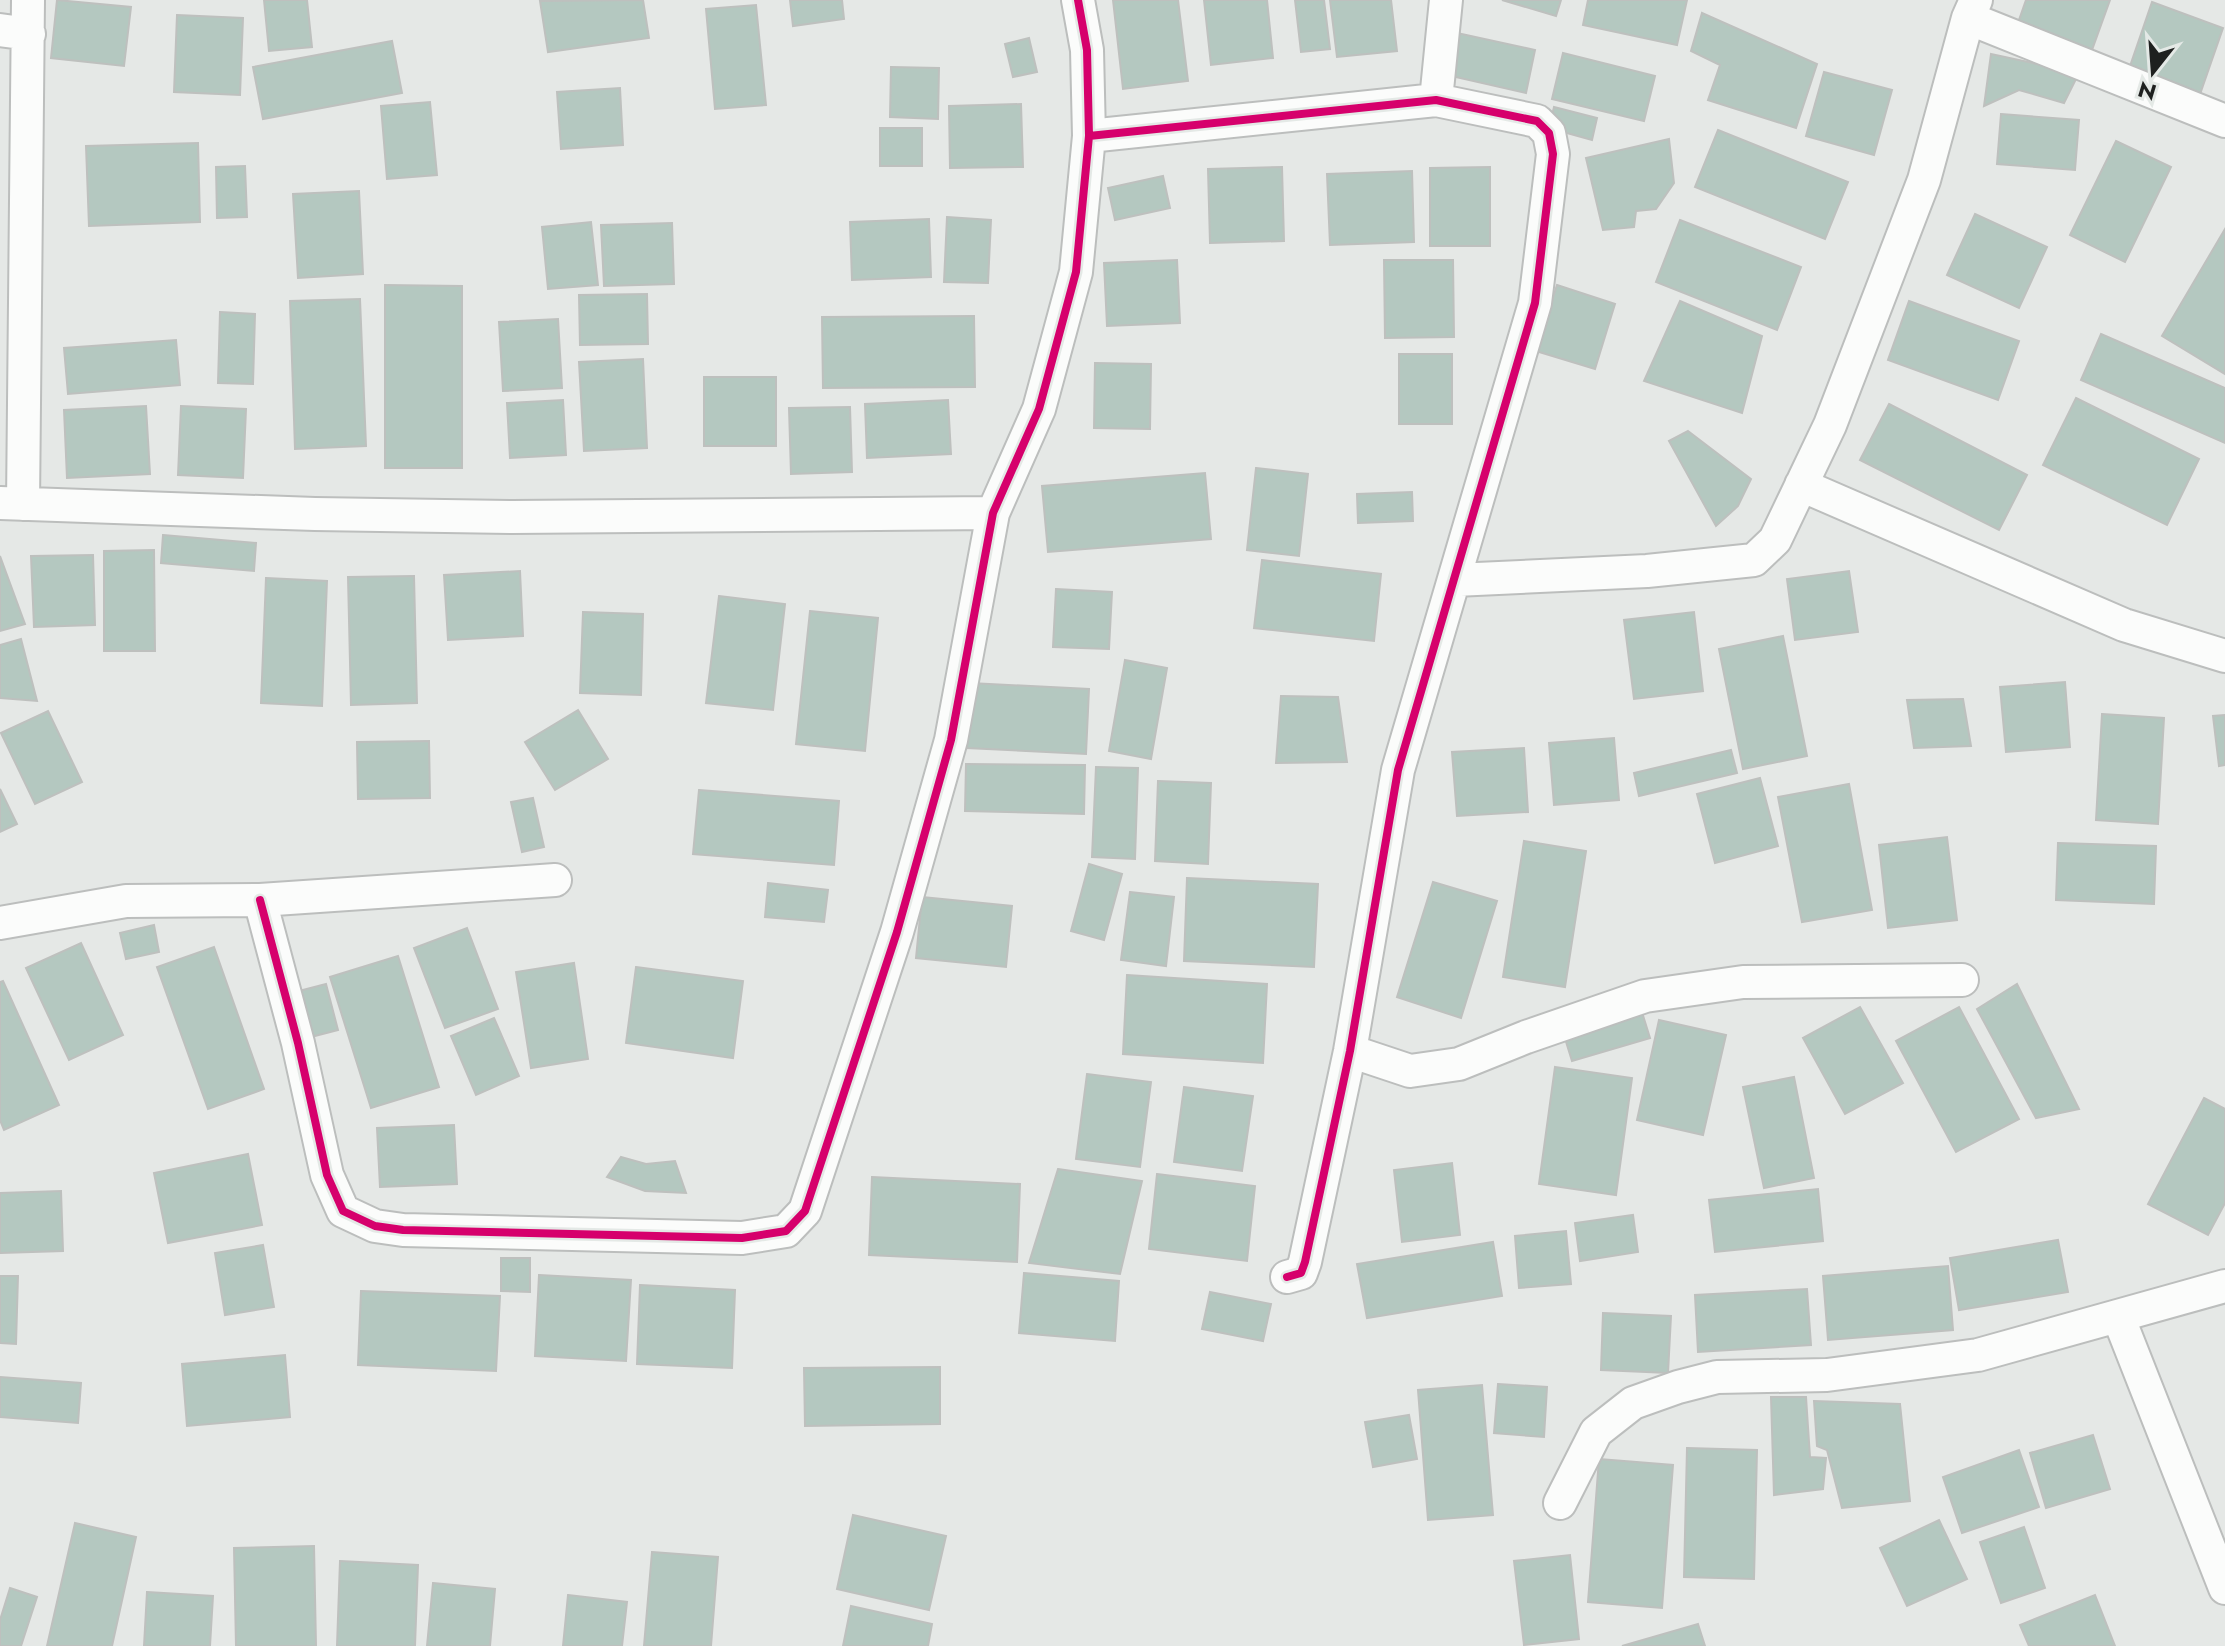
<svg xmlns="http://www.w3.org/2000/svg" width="2225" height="1646" viewBox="0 0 2225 1646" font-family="Jost,sans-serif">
<rect width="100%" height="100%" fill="#e5e8e6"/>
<path fill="#b4c8c0" stroke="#bec0be" stroke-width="2" d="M57,0L131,7L124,66L51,58Z
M264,0H307L312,47L269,51Z
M643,0L649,38L548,52L540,1Z
M790,0H842L844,19L793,26Z
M1113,0H1178L1188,81L1123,89Z
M1204,0H1267L1273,58L1211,65Z
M1295,0H1324L1330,49L1301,52Z
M1330,0H1391L1397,51L1337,57Z
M1502,0H1561L1556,16Z
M1588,0H1687L1677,45L1583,25Z
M2026,0H2110L2092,50L2018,23Z
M2152,2L2223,28L2198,100L2127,75Z
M756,5L766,105L715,109L706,9Z
M1702,13L1817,64L1796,128L1708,100L1720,65L1691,51Z
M177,15L243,18L240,95L174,92Z
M1457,33L1535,50L1526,93L1447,75Z
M1029,38L1037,72L1013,77L1005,44Z
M392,41L402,93L263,119L253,67Z
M1563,53L1655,76L1644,121L1552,99Z
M1991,54L2079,73L2064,103L2019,90L1984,106Z
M891,67L939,68L938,119L890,117Z
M1824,72L1892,90L1874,155L1806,136Z
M620,88L623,145L561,149L557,92Z
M430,102L437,175L387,179L381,106Z
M1021,104L1023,167L950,168L949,106Z
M1554,107L1597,118L1592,140L1549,128Z
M2001,114L2079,120L2075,170L1997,164Z
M880,128H922V166H880Z
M1718,130L1848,182L1825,239L1695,187Z
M1669,139L1674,183L1656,209L1636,211L1634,227L1603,230L1586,158Z
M2116,141L2171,167L2125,262L2070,235Z
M198,143L200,222L89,226L86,146Z
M245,166L247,217L217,218L216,167Z
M1282,167L1284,241L1210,243L1208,169Z
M1490,167V246H1430V168Z
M1412,171L1414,242L1330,245L1327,174Z
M1163,176L1170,208L1115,220L1108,188Z
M359,191L363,274L298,278L293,194Z
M1975,214L2047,247L2019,308L1947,275Z
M947,217L991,220L988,283L944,282Z
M929,219L931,277L852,280L850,222Z
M1680,220L1801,267L1777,330L1656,282Z
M591,222L598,285L548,289L542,227Z
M672,223L674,284L604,286L601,225Z
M2225,229V374L2162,336Z
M1177,260L1180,323L1107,326L1104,263Z
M1384,260H1453L1454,337L1385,338Z
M385,285L462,286V468H385Z
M1557,285L1615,304L1595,369L1536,351Z
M647,294L648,344L580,345L579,295Z
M360,299L366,446L295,449L290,301Z
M1680,301L1762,336L1742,413L1644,381Z
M1909,301L2019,341L1998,400L1888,360Z
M220,312L255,314L253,384L218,383Z
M974,316L975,387L823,388L822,317Z
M558,319L562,388L503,391L499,322Z
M2101,334L2225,388V443L2081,380Z
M176,340L180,385L68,394L64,348Z
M1399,354H1452V424H1399Z
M643,359L647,448L584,451L579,362Z
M1095,363L1151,364L1150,429L1094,428Z
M704,377H776V446H704Z
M2076,398L2199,459L2167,525L2043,465Z
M563,400L566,455L510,458L507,403Z
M948,400L951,454L867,458L865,404Z
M1889,404L2027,475L1999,530L1860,460Z
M146,406L150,474L67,478L64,410Z
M181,406L246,409L243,478L178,475Z
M850,407L852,472L791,474L789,408Z
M1688,431L1751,479L1738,506L1716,526L1669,441Z
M1256,468L1308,474L1299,556L1247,550Z
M1205,473L1211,539L1048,552L1042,486Z
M1412,492L1413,521L1358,523L1357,494Z
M163,535L256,543L254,571L161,563Z
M154,550L155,651H104V551Z
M93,555L95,625L34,627L31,556Z
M0,556L25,624L0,631Z
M1262,560L1381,574L1374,641L1254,628Z
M520,571L523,636L448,640L444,575Z
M1849,571L1858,632L1795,640L1787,579Z
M414,576L417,703L351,705L348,577Z
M266,578L327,581L322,706L261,703Z
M1056,589L1112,592L1109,649L1053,647Z
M719,596L785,604L773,710L706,703Z
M810,611L878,618L865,751L796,744Z
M583,612L643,614L641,695L580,693Z
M1694,612L1703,691L1634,699L1624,620Z
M1783,636L1807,756L1743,769L1719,649Z
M21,639L37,701L0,698V645Z
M1125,660L1167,668L1151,759L1109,751Z
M2065,682L2070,747L2006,752L2000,687Z
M970,683L1089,689L1086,754L967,748Z
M1281,696L1338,697L1347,762L1276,763Z
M1963,699L1971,746L1914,748L1907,700Z
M578,710L608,759L555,790L525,742Z
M48,711L82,782L35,804L1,733Z
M2102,714L2164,718L2158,824L2096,820Z
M2225,715V765L2219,766L2213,716Z
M1614,738L1619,800L1554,805L1549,743Z
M429,741L430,798L358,799L357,742Z
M1524,748L1528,812L1457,816L1452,752Z
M1731,750L1737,773L1639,796L1634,773Z
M966,764L1085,765L1084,814L965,811Z
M1096,767L1138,768L1135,859L1092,857Z
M1760,778L1778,846L1715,863L1697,794Z
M1158,781L1211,783L1208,864L1155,861Z
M1849,784L1872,910L1802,922L1778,797Z
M0,789L17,824L0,832Z
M699,790L839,801L834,865L693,854Z
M533,798L544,847L522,852L511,802Z
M1947,837L1957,920L1888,928L1879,845Z
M1524,841L1586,851L1565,987L1503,977Z
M2058,843L2156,846L2154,904L2056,900Z
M1089,864L1122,874L1104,940L1071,931Z
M1187,878L1318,884L1314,967L1184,961Z
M1433,882L1497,901L1461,1018L1397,997Z
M768,883L828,890L824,922L765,917Z
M1130,892L1174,897L1166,966L1121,960Z
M922,897L1012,906L1006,967L916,958Z
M154,925L159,952L126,959L120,933Z
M467,928L498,1009L445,1028L414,948Z
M81,943L123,1035L69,1060L26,968Z
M214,947L264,1089L208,1109L157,967Z
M398,956L439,1087L371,1108L330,977Z
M574,963L588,1059L531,1068L516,972Z
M636,967L743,981L733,1058L626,1043Z
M1127,975L1267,984L1263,1063L1123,1054Z
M3,981L59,1105L4,1130L0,1120V982Z
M326,984L338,1030L311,1037L299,991Z
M2017,984L2079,1109L2036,1118L1977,1009Z
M1860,1007L1903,1083L1845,1114L1803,1038Z
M1959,1007L2019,1119L1956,1152L1896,1041Z
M1641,1009L1650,1038L1572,1061L1563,1032Z
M494,1018L519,1076L476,1095L451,1036Z
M1659,1020L1726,1035L1703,1135L1637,1120Z
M1555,1067L1632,1078L1616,1195L1539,1184Z
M1087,1074L1151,1082L1140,1167L1076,1159Z
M1794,1077L1814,1178L1764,1188L1743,1087Z
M1184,1087L1253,1096L1242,1171L1174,1162Z
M2204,1098L2225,1109V1203L2208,1235L2148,1204Z
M454,1125L457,1184L380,1187L377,1128Z
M248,1154L262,1225L168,1243L154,1173Z
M621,1157L646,1164L675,1161L686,1193L645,1191L607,1177Z
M1452,1163L1460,1235L1402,1242L1394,1170Z
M1058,1169L1142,1181L1120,1274L1029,1263Z
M1157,1174L1255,1186L1247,1261L1149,1249Z
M872,1177L1020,1184L1017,1262L869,1255Z
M1818,1189L1823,1241L1715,1252L1709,1200Z
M61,1191L63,1251L0,1253V1193Z
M1633,1215L1638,1252L1580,1261L1575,1223Z
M1566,1231L1571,1284L1519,1288L1515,1236Z
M2058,1240L2068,1292L1959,1310L1950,1258Z
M1493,1242L1502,1296L1367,1318L1357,1264Z
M263,1245L274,1307L225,1315L215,1253Z
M501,1258H530V1292L501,1291Z
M1948,1266L1953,1330L1828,1340L1823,1276Z
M1024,1273L1119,1281L1115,1341L1019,1333Z
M539,1275L631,1280L626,1361L535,1356Z
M0,1276H18L16,1344L0,1343Z
M640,1285L735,1290L732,1368L637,1364Z
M1807,1289L1811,1345L1698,1352L1695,1295Z
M361,1291L500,1296L496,1371L358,1365Z
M1210,1292L1271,1304L1263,1341L1202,1329Z
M1603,1313L1671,1316L1668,1373L1601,1370Z
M285,1355L290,1417L187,1426L182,1364Z
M940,1367V1424L805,1426L804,1368Z
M0,1377L81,1383L78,1423L0,1417Z
M1498,1384L1547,1387L1544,1437L1494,1433Z
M1482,1385L1493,1515L1428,1520L1418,1390Z
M1771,1397H1806L1810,1457L1826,1458L1823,1489L1774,1495Z
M1814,1401L1900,1404L1910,1501L1842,1508L1827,1450L1817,1446Z
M1409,1415L1417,1459L1373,1467L1365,1422Z
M2093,1435L2110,1489L2046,1508L2030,1453Z
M1687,1448L1757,1450L1754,1579L1684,1577Z
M2019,1450L2039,1507L1962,1533L1943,1477Z
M1599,1459L1673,1465L1662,1608L1588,1602Z
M853,1515L946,1536L929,1610L837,1589Z
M1939,1520L1967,1579L1907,1606L1880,1548Z
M75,1523L136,1537L112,1646H47Z
M2024,1527L2045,1588L2001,1603L1980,1542Z
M314,1546L316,1646H236L234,1548Z
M652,1552L718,1557L711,1646H644Z
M1570,1555L1579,1639L1524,1645L1514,1561Z
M340,1561L418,1565L415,1646H337Z
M433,1583L495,1589L490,1646H427Z
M10,1588L37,1597L21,1646H0V1620Z
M147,1592L213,1596L210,1646H144Z
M568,1595L627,1602L622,1646H563Z
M2095,1595L2115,1646H2029L2020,1625Z
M851,1606L932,1624L928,1646H843Z
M1698,1624L1705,1646H1622Z"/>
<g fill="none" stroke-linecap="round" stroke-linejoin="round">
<defs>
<path id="minor" d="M1968,18L2225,121
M0,30L29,34
M1436,100L1446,0
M1089,136L1436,100L1537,121L1549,133L1553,154L1535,303L1398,770L1350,1051L1305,1262L1301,1273L1287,1277
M1801,485L2124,625L2225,656
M0,503L315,514L512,517L993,513
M23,504L28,0
M1455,580L1647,571L1754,560L1775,540L1830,425L1924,180L1968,18L1976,0
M260,900L298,1043L327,1175L343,1211L375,1226L403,1230L742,1238L786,1231L805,1211L897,932L951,740L993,513L1039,409L1076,272L1089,136L1087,50L1078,0
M0,923L126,901L260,900L555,880
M1350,1051L1410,1071L1459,1064L1526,1037L1645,996L1743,982L1962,980
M2118,1316L2225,1588
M1560,1503L1596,1432L1633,1403L1678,1387L1717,1377L1827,1375L1978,1355L2225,1286"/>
</defs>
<use href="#minor" stroke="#bcbebd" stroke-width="36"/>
<use href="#minor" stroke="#fbfcfb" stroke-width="32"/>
<defs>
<path id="cycleway" d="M1089,136L1436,100L1537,121L1549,133L1553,154L1535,303L1398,770L1350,1051L1305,1262L1301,1273L1287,1277
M260,900L298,1043L327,1175L343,1211L375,1226L403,1230L742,1238L786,1231L805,1211L897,932L951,740L993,513L1039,409L1076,272L1089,136L1087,50L1078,0"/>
</defs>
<use href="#cycleway" stroke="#e4e9e6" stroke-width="13"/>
<use href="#cycleway" stroke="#d6006c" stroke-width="8"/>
</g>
<g transform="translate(2153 72) rotate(197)" stroke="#e4e9e6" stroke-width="6" paint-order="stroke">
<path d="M0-6L14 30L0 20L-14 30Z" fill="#1e201f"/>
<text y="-12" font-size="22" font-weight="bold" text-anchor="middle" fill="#1e201f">N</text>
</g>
</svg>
